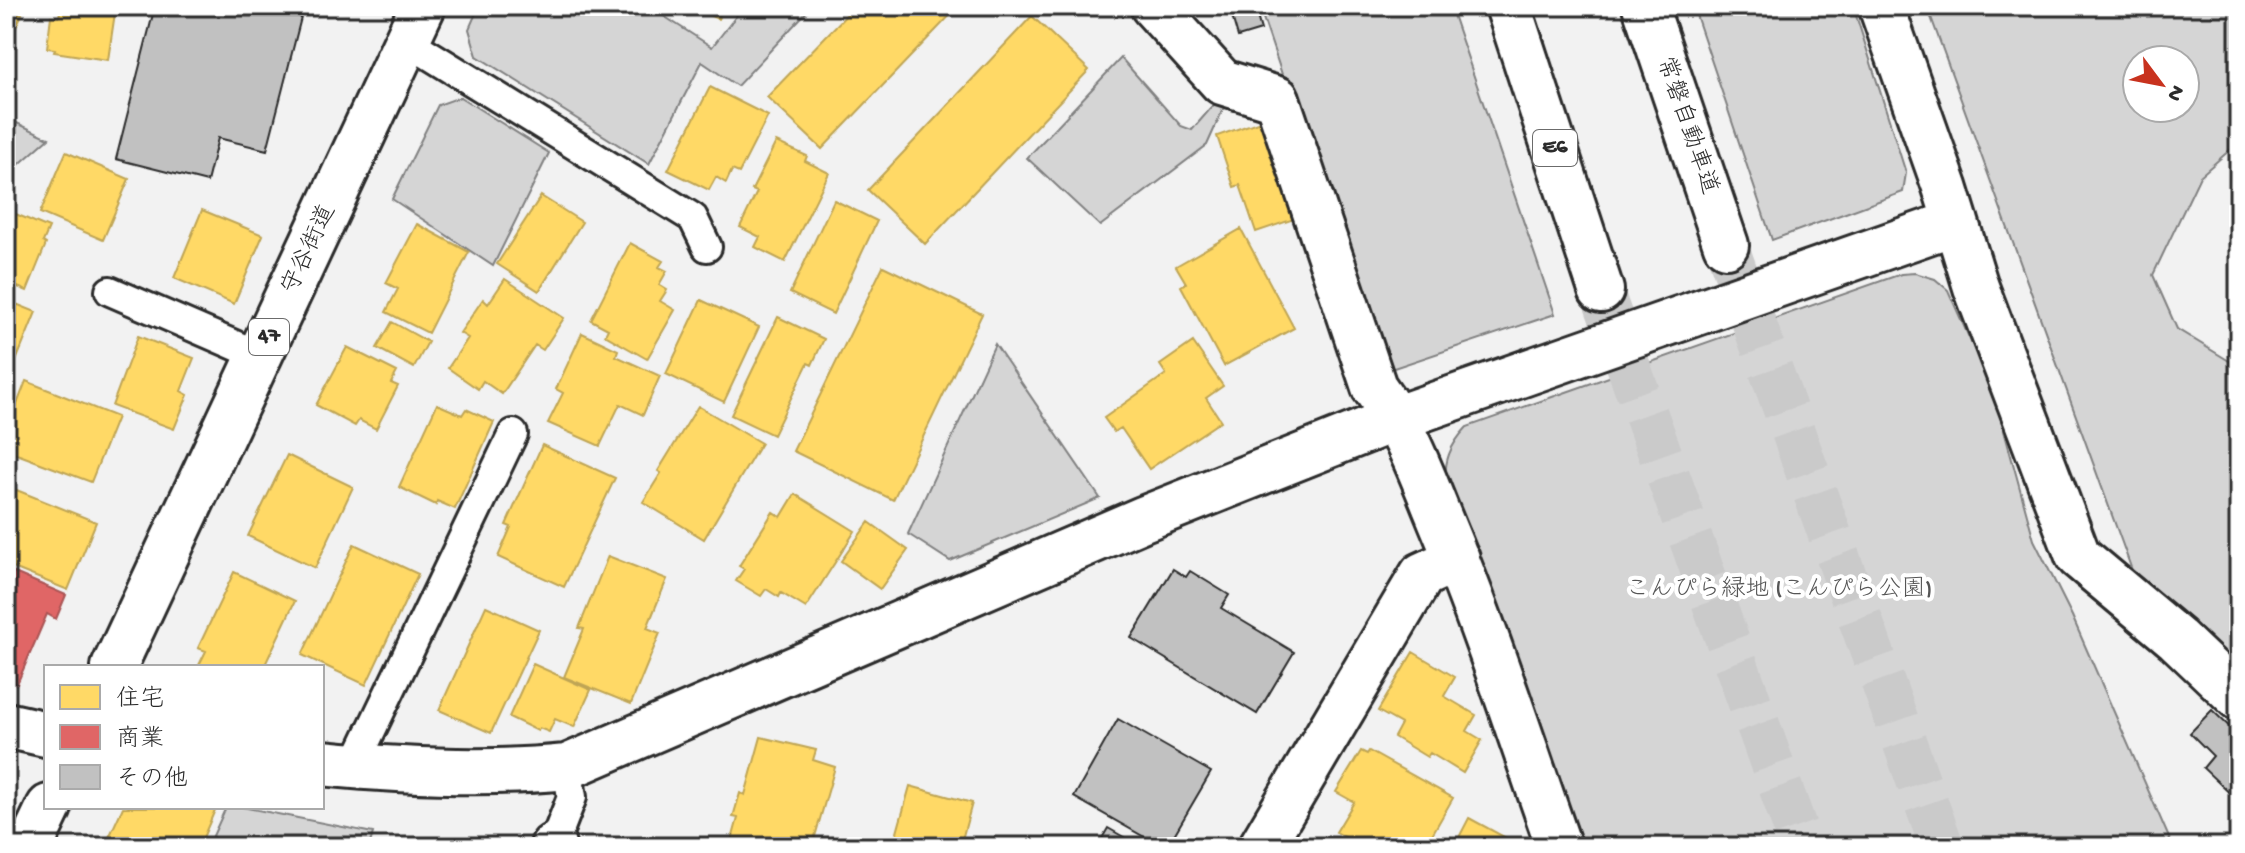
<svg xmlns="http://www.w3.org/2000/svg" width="2245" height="853" viewBox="0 0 2245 853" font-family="'Gochi Hand','Klee One',sans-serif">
<rect width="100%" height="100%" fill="#f2f2f2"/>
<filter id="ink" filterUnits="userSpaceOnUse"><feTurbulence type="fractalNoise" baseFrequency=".0125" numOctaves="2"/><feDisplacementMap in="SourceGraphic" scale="16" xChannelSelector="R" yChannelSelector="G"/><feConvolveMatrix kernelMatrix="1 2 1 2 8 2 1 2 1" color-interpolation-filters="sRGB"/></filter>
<g filter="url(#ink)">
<path fill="#d5d5d5" stroke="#808080" stroke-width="2" fill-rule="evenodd" d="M479,6H648L712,47L744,6H812L737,86L702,62L649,164L477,56L469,29Z
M1259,6H1450L1555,314L1382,372Z
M1693,6H1853L1906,173L1903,192L1772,240Z
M1927,6H2239V142L2200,176L2153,275L2177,329L2239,367V671L2137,584ZM2137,60H2185V108H2137Z
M1121,58L1181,126L1192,130L1217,101L1225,105L1207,145L1100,226L1027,158Z
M460,97L549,153L493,266L392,199L438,105Z
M6,118L49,138L6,176Z
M1915,273L1935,279L1948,290L1994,394L2034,540L2072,616L2173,847H1576L1446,487C1443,462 1450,445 1467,427L1901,274Z
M995,344L1100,498L950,561L908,534Z
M226,807H242L373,833L369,847H208Z"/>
<path fill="#ffd966" stroke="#bfa554" stroke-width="2" d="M61,6H116L108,60L54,52L55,49L47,48L51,16L59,17Z
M688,6H724L718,19Z
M855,6H959L822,149L767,97Z
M6,7L22,14L6,48Z
M1032,16L1089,70L925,244L868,190Z
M710,87L768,116L739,173L732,170L726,183L716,177L709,190L668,170Z
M1266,119L1300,217L1256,232L1240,185L1234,187L1217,136Z
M776,142L807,156L805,161L829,173L785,262L755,247L760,237L740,227L757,192L752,190Z
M66,152L129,179L103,240L40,213Z
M541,196L582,222L539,291L497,264Z
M834,200L877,221L833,314L790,293Z
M6,210L49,228L43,242L46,244L27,291L6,282Z
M202,210L263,235L234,304L174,278Z
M417,224L469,252L428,333L386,312L398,289L386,283Z
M1241,229L1294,328L1224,366L1181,286L1186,283L1176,266Z
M630,243L663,261L659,267L667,271L659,285L667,290L660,301L675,310L647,359L605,335L608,329L591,320Z
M883,266L982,314L893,500L793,451Z
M505,279L564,318L543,350L535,345L502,394L483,381L478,389L448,368L468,338L460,333L483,299L488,304Z
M6,300L36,312L14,366L6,363Z
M701,300L759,327L724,402L666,374Z
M778,317L824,339L812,365L808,363L773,435L731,415Z
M392,322L428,342L414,368L377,348Z
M582,333L618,350L616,356L660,376L643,415L620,404L600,446L548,423L563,393L556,389Z
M138,336L194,358L181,391L188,395L174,429L112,406Z
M1193,342L1223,386L1206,398L1221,421L1149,469L1121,428L1114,432L1104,418L1166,374L1160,365Z
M347,347L397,372L391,383L398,386L376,429L359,420L355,426L316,405Z
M26,381L117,417L91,482L6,450V433Z
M6,391L13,394L6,414Z
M437,404L462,415L466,409L494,422L455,509L437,501L436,505L399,487Z
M698,406L761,443L704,539L643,502L661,473L658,471Z
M542,445L615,478L564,587L498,557L511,527L506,525Z
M287,455L353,487L315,568L248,536Z
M14,489L96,522L68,590L6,565V510Z
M795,494L855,531L806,608L781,593L779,597L766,589L761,596L736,581L744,569L739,566L773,512L781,517Z
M869,522L908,550L880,589L841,561Z
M354,544L418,574L366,685L302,655Z
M608,556L667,579L647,628L660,633L631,704L564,677L584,629L579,628Z
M234,572L295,601L264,667H198L206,651L198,648Z
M486,606L539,630L491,733L439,710Z
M1413,652L1455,677L1444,696L1476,715L1467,731L1482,740L1463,773L1430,753L1427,757L1394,737L1401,724L1378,711Z
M533,664L591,690L574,727L555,719L549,732L539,728L538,731L509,717Z
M761,737L816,750L813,760L835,767L812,847H730L738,818L733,817L740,793L745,795Z
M1361,751L1367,754L1369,751L1453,798L1425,847H1363L1336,832L1354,802L1336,792Z
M910,786L972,803L960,847H893Z
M123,807H208L215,810L199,847H113L106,844Z
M1469,818L1508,839L1506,842L1516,847H1454Z"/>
<path fill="#e06666" stroke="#aa5454" stroke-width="2" d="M10,571L66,595L56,619L47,614L17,684L6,680V575L8,576Z"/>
<path fill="#c1c1c1" stroke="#2b2b2b" stroke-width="2" d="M155,6H304L267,150L218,138L207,182L116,159Z
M1229,6H1254L1261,30L1238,37Z
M1173,569L1186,577L1190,571L1229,595L1221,608L1294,652L1257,714L1131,638Z
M2212,710L2239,736V802L2203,768L2213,756L2190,733Z
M1118,719L1211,772L1167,847H1162L1074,797Z
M1108,828L1141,847H1097Z"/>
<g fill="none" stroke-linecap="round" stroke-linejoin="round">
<path stroke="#cacaca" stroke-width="44" stroke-dasharray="44 22" stroke-linecap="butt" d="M1726,245L1942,847
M1601,290L1802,847"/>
<defs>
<path id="lane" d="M407,41L693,218L707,247
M110,291L260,356
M354,766L513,434
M558,847L553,846L572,797L567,767"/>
<path id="street" d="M1153,6L1222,82L1277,99L1374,387C1408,433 1420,471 1442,524C1486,629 1521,739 1559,847
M1881,6L1945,187L1976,287L2078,556L2177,639L2239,698
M6,725L46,734
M322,763C403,771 485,775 567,767L1143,519L1397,418L1956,222
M553,847V846
M1261,847L1422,575L1457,559"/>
<path id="primary" d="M114,667L423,6
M30,847L49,807"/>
<path id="highway" d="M1508,6L1601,290
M1645,6L1726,245"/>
</defs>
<use href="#lane" stroke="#2b2b2b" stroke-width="34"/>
<use href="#street" stroke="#2b2b2b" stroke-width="50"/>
<use href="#primary" stroke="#2b2b2b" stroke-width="50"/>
<use href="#highway" stroke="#2b2b2b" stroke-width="50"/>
<use href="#lane" stroke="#fff" stroke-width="28"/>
<use href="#street" stroke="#fff" stroke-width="44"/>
<use href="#primary" stroke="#fff" stroke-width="44"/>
<use href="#highway" stroke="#fff" stroke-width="44"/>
</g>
</g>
<g text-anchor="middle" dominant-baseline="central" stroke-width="8" stroke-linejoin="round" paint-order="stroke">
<g fill="#fff" stroke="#6b6b6b" stroke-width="2">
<rect x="1533" y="130" width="44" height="36" rx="6"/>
<rect x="249" y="319" width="40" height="36" rx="6"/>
</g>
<g font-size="22" font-weight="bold" fill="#2b2b2b">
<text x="1555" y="148">E6</text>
<text x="269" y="337">47</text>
</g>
<g font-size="24" fill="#2b2b2b" stroke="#fff">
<text transform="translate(1686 126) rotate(71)">常磐自動車道</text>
<text transform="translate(310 250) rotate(-65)">守谷街道</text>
</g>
<g font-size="24" fill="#565656" stroke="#fff">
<text x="1779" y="590">こんぴら緑地 (こんぴら公園)</text>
</g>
</g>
<rect width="2245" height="853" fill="none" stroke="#fff" stroke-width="32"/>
<rect x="16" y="16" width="2213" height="821" fill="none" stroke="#2b2b2b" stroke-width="3" filter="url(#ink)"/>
<rect x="44" y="665" width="280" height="144" fill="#ffffff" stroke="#aaaaaa" stroke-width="2"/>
<rect x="60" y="685" width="40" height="24" fill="#ffd966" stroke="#aaaaaa" stroke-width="2"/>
<text x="116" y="705" font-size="24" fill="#2b2b2b">住宅</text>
<rect x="60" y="725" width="40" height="24" fill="#e06666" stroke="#aaaaaa" stroke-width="2"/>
<text x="116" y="745" font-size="24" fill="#2b2b2b">商業</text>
<rect x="60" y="765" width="40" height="24" fill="#c1c1c1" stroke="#aaaaaa" stroke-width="2"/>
<text x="116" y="785" font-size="24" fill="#2b2b2b">その他</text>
<g transform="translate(2161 84) rotate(122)"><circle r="38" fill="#ffffff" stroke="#aaaaaa" stroke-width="2"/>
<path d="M0-6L14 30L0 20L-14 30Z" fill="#c8321e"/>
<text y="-12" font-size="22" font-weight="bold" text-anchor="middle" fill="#2b2b2b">N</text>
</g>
</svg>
